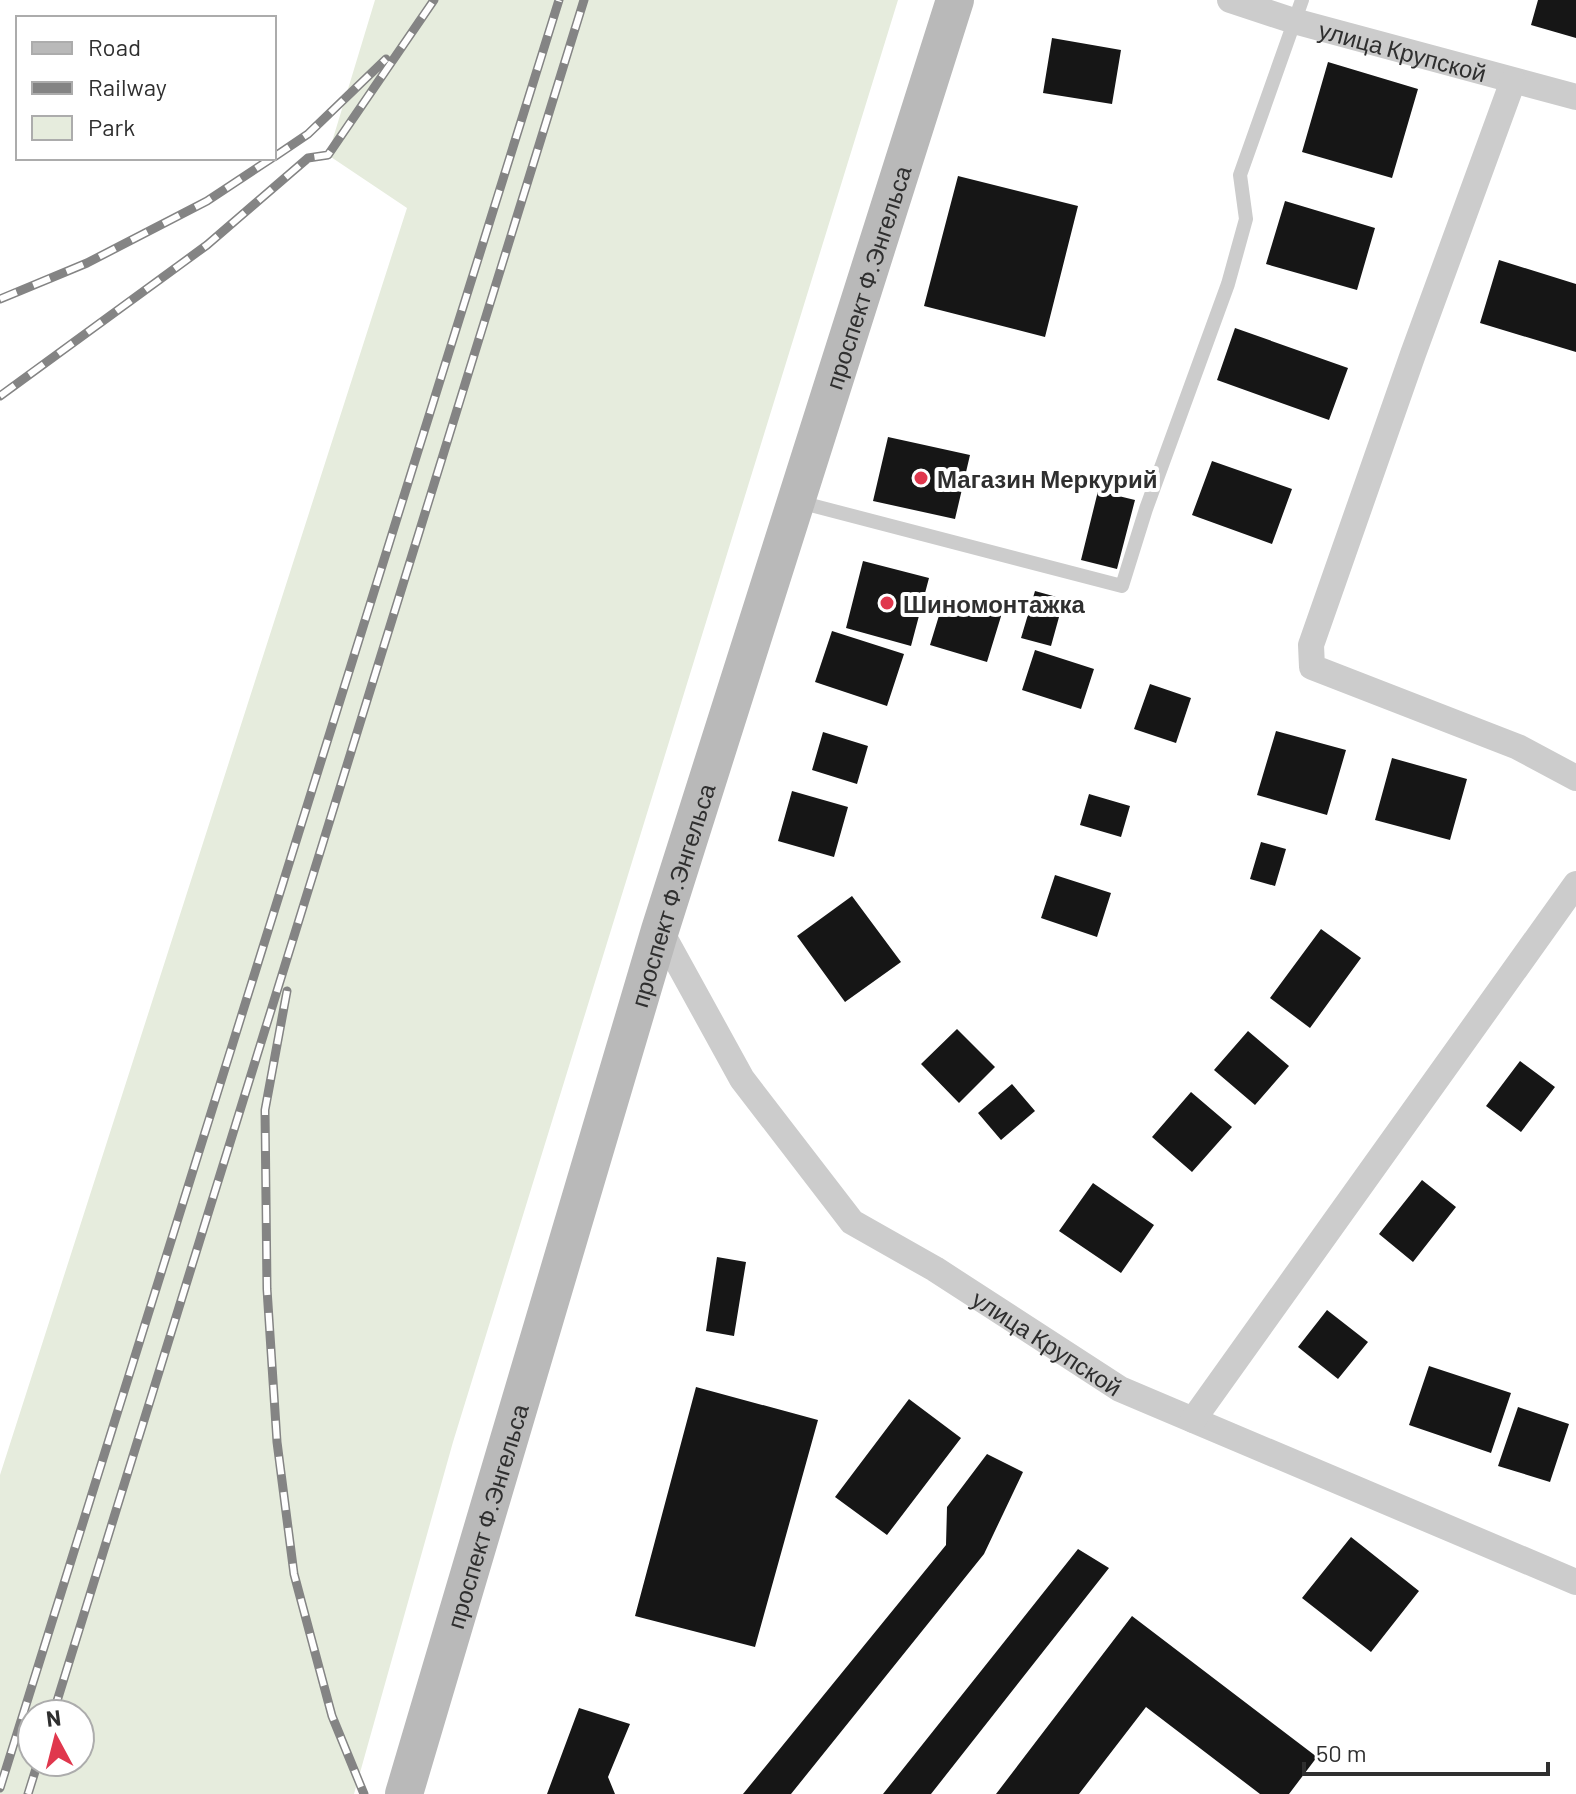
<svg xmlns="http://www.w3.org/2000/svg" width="1576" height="1794" viewBox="0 0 1576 1794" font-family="Barlow,sans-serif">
<rect width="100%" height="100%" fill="#fff"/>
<path fill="#e6ecdd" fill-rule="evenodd" d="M375,0H898L453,1442L354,1794H0V1475L407,208L328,155ZM32,1714H80V1762H32Z"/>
<path fill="#161616" d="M1538,0H1576V38L1531,25Z
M1052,38L1121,50L1112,104L1043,93Z
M1328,62L1418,89L1392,178L1302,152Z
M958,176L1078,206L1045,337L924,306Z
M1285,201L1375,228L1357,290L1266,264Z
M1499,260L1576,284V352L1480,323Z
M1235,328L1348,368L1329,420L1217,380Z
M888,437L970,455L955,519L873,501Z
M1212,461L1292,489L1272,544L1192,515Z
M1098,491L1135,500L1117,569L1081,560Z
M863,561L929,578L911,646L846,628Z
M1035,591L1064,599L1051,646L1021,638Z
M945,596L1002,613L987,662L930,645Z
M832,631L904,654L887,706L815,682Z
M1035,650L1094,669L1081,709L1022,690Z
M1150,684L1191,698L1176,743L1134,729Z
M1276,731L1346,750L1327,815L1257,795Z
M823,732L868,746L857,784L812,770Z
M1392,758L1467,779L1450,840L1375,820Z
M792,791L848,807L834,857L778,841Z
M1089,794L1130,806L1121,837L1080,825Z
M1261,842L1286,849L1275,886L1250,879Z
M1055,875L1111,893L1097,937L1041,918Z
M852,896L901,962L845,1002L797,936Z
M1321,929L1361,958L1310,1028L1270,998Z
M957,1029L995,1067L959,1103L921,1064Z
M1248,1031L1289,1066L1255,1105L1214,1070Z
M1520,1061L1555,1087L1521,1132L1486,1106Z
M1012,1084L1035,1111L1001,1140L978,1113Z
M1191,1092L1232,1127L1192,1172L1152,1137Z
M1422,1180L1456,1207L1413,1262L1379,1234Z
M1093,1183L1154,1225L1121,1273L1059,1231Z
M717,1257L746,1262L734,1336L706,1331Z
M1327,1310L1368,1342L1338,1379L1298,1347Z
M1429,1366L1511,1393L1491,1453L1409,1425Z
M696,1387L818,1420L755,1647L635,1616Z
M909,1399L961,1438L887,1535L835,1497Z
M1518,1407L1569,1424L1550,1482L1498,1466Z
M987,1454L1023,1472L984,1554L791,1794H743L946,1545L947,1507Z
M1351,1537L1419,1591L1371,1652L1302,1598Z
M1078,1549L1109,1568L931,1794H883Z
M1132,1616L1317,1757L1289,1794H1260L1146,1707L1079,1794H996Z
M579,1708L630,1724L608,1777L615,1794H547Z"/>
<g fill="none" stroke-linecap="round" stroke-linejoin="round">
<path stroke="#ccc" stroke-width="14" d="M799,502L1122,586L1146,509L1228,284L1246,219L1240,175L1302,0"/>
<g stroke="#ccc" stroke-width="26">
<path id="s1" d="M1230,0L1294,21L1576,97"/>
<path d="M1513,81L1413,354L1311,645L1312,667L1518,747L1576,778"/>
<path id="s2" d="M660,930L742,1079L852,1222L935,1269L1120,1389L1576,1582"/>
<path d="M1193,1420L1576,884"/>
</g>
<path stroke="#b9b9b9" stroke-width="38" id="s3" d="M404,1794L660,930L955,0"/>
<defs>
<path id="rail" d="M274,157L308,134L386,59
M0,299L87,263L207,201L272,158
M0,396L207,245L308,158L328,155L434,0
M287,991L265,1110L267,1289L277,1442L294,1574L332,1716L364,1794
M53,1714L584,0
M0,1788L559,0
M28,1794L38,1762"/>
</defs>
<use href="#rail" stroke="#848484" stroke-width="9"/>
<use href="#rail" stroke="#fff" stroke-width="6" stroke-dasharray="18" stroke-linecap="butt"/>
</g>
<g fill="#e0374d" stroke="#fff" stroke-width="3">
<circle cx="921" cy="478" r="8"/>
<circle cx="887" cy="603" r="8"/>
</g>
<g text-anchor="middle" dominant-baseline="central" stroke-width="8" stroke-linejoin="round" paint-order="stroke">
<g font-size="24" fill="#2f2f2f" stroke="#fff">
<text stroke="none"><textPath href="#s1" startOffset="180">улица Крупской</textPath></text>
<text stroke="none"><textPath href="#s3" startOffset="1586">проспект Ф.Энгельса</textPath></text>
<text stroke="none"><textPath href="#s3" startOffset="938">проспект Ф.Энгельса</textPath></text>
<text stroke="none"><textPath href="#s2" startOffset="580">улица Крупской</textPath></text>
<text stroke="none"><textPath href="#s3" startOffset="290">проспект Ф.Энгельса</textPath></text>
</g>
<g font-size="24" font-weight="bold" fill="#2f2f2f" stroke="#fff" text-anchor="start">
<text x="937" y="478">Магазин Меркурий</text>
<text x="903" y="603">Шиномонтажка</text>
</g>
</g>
<rect x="16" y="16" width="260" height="144" fill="#ffffff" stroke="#acacac" stroke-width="2"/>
<rect x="32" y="42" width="40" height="12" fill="#b9b9b9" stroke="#acacac" stroke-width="2"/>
<text x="88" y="56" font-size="24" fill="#2f2f2f">Road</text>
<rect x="32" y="82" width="40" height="12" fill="#848484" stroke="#acacac" stroke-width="2"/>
<text x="88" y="96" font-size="24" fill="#2f2f2f">Railway</text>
<rect x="32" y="116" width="40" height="24" fill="#e6ecdd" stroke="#acacac" stroke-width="2"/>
<text x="88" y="136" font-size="24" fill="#2f2f2f">Park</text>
<g transform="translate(56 1738) rotate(353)"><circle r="38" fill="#ffffff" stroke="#acacac" stroke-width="2"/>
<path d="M0-6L14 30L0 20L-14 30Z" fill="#e0374d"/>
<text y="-12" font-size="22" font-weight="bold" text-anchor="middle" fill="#2f2f2f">N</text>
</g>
<path d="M1304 1762v12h244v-12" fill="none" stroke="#2f2f2f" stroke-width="4"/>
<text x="1316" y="1762" font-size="24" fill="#2f2f2f" stroke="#ffffff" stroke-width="6" paint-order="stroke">50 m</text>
</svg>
